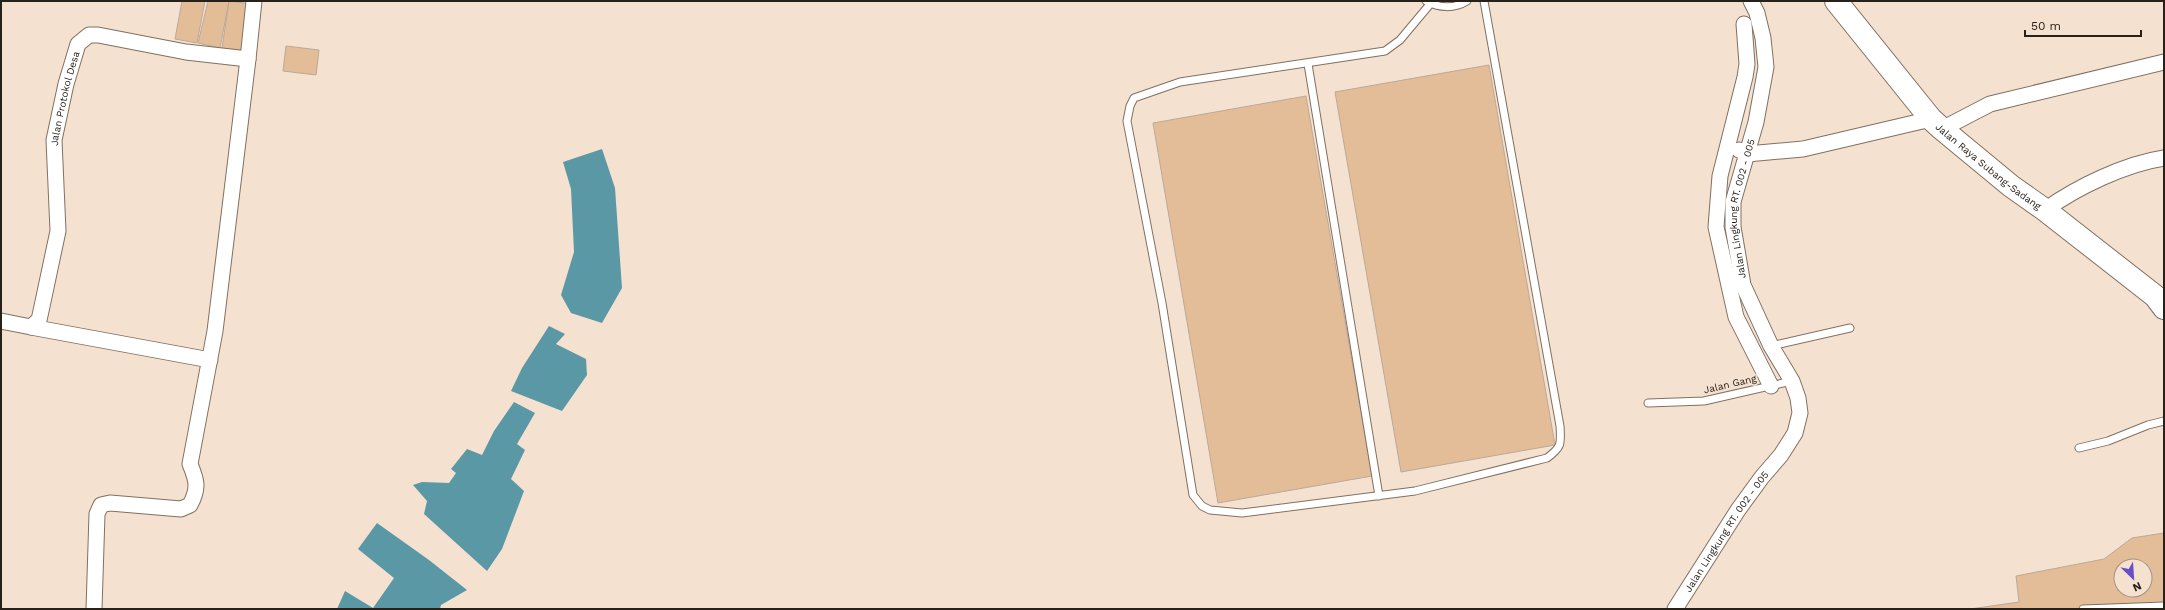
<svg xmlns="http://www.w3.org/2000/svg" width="2165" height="610" viewBox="0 0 2165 610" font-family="'Work Sans',sans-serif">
<rect width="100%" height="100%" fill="#f5e1d0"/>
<path fill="#5a98a5" d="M602,149L615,188L622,288L602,323L571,313L561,295L574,252L571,189L563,162Z
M549,326L565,334L556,344L586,359L587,375L562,411L511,391L522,368Z
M514,402L535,413L517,444L525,450L511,479L524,491L502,549L487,571L424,514L427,501L413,485L422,482L449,483L456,473L451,469L467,449L482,455L494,431Z
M377,523L429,560L467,590L441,605L440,609H337L345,591L373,608L394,578L358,549Z"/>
<path fill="#e3bc98" stroke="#bba999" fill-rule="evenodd" d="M182,1H205L197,43L175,39Z
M208,1H229L220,48L198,43Z
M229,1L252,4L245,51L222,48Z
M286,46L319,50L316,75L283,71Z
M1489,65L1555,445L1401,472L1335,92Z
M1306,96L1372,476L1218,503L1153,123Z
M2164,533V609H1970L2019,602L2016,576L2104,559L2132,538ZM2121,566H2145V590H2121Z"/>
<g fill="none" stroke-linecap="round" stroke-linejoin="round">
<defs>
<path id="service" d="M1426,1C1439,8 1454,9 1467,1
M1431,3L1400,40L1385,51L1180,82L1134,98L1130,106L1127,121L1162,303L1193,495L1202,506L1210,510L1242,513L1415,491L1547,458C1562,447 1561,444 1560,426L1484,1
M1308,64L1379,496
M1771,346L1850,328
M1648,403L1704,401L1792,381
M2079,448L2108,441L2148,425L2164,421
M2083,609L2164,606"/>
<g id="minor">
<path d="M1744,24L1747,64L1745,77L1720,176L1716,227L1736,317L1771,386"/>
<path d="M1942,129L1990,104L2164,62"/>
<path d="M1739,150L1747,154L1803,149L1931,119"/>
<path d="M2045,210C2077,187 2125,164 2164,158"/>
<path id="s1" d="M1,321L31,327L39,320L41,311L58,231L54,140L66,84L78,44L89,35H98L186,52L248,59L254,1"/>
<path d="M31,327L210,360"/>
<path d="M94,609L97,514L101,505L110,503L181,509L190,505C199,488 197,481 190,464L215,331L248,59"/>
<path id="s2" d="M1675,609L1738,510L1762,477L1781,455L1795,433L1800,413L1798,398L1792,381L1771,346L1743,285L1733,227V202L1756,122L1766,67L1763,38L1757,13L1751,1"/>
</g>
<g id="primary">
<path id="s3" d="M1836,1L1931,119L1942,129L2011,186L2045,210L2155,296L2164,308"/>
</g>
</defs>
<use href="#service" stroke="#817060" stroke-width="9"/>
<use href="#minor" stroke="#817060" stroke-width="17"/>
<use href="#primary" stroke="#817060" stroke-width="24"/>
<use href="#service" stroke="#fff" stroke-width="7"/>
<use href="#minor" stroke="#fff" stroke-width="15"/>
<use href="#primary" stroke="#fff" stroke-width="22"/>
</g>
<g text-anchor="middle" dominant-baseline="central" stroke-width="3.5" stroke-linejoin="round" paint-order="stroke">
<g font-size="10" fill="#28211a" stroke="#f5e1d0">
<text stroke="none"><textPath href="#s1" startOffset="266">Jalan Protokol Desa</textPath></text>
<text stroke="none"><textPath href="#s3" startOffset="226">Jalan Raya Subang-Sadang</textPath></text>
<text stroke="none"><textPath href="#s2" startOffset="453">Jalan Lingkung RT. 002 - 005</textPath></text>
<text transform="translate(1730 384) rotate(-13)">Jalan Gang</text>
<text stroke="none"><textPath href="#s2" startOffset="93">Jalan Lingkung RT. 002 - 005</textPath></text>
</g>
</g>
<rect width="2165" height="610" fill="none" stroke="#28211a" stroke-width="4"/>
<g transform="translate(2133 578) rotate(155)"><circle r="19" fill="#f5e1d0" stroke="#a39487"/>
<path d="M0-3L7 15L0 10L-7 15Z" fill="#694ec7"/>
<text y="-6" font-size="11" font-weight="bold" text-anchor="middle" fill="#28211a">N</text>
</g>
<path d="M2025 30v6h116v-6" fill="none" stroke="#28211a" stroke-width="2"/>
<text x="2031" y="30" font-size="12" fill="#28211a" stroke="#f5e1d0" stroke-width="3" paint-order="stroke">50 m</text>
</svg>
